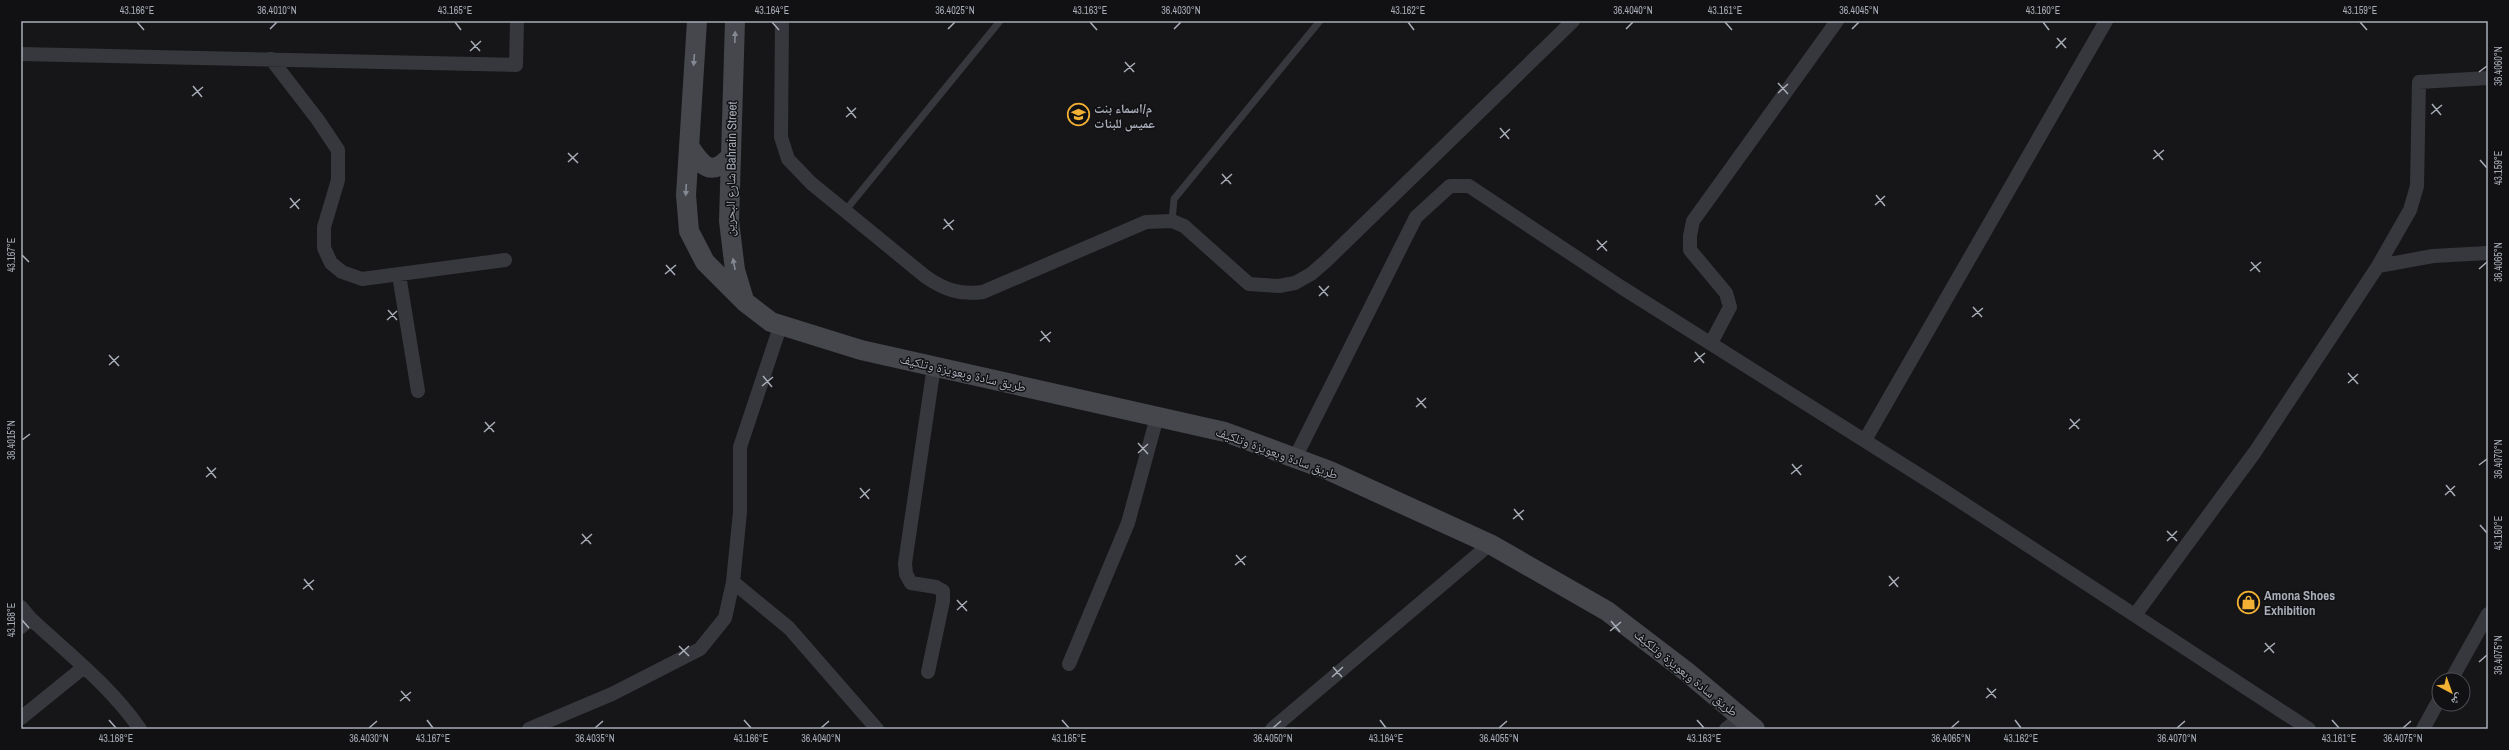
<svg xmlns="http://www.w3.org/2000/svg" width="2509" height="750" viewBox="0 0 2509 750" font-family="'Archivo Narrow','Noto Naskh Arabic',sans-serif">
<rect width="100%" height="100%" fill="#161618"/>
<g fill="none" stroke-linecap="round" stroke-linejoin="round">
<path stroke="#37383d" stroke-width="7" d="M845,211L1000,21
M1172,221L1174,199L1319,22"/>
<path stroke="#37383d" stroke-width="14" d="M782,21L781,137L788,159L811,183L926,277C945,290 960,295 983,292L1146,222L1172,221L1184,226L1249,284L1279,286L1295,283L1311,274L1326,261L1573,21
M21,54L516,65L517,21
M271,59L318,120L338,150V180L324,227V248L331,263L342,272L362,279L505,260
M2378,266L2433,256L2488,253
M399,275L418,391
M1711,343L1730,307L1726,293L1690,250V236L1693,221L1837,21
M1865,440L2106,21
M1295,458L1416,217L1450,186H1469L1621,287L1943,490L2309,729
M733,582L789,628L877,729
M21,607L31,619C69,654 110,686 140,729
M2135,615L2255,452L2378,266L2410,210L2417,186L2419,82L2488,78
M21,627L31,619
M1069,664L1128,523L1157,417
M928,672L943,601V591L936,587L911,583L906,574L905,563L934,366
M2451,680L2488,614
M21,718L84,667
M529,729L612,694L700,649L725,618L733,582L740,512V447L780,327
M1272,729L1490,544
M1726,729L1741,717
M2423,729L2439,700"/>
<path stroke="#45474d" stroke-width="20" d="M697,21L686,195L689,231L705,262L745,302L771,322L861,350L1225,432L1330,471L1490,544L1607,611L1687,672L1755,729
M735,21L729,221L735,270L744,300
M689,146C702,166 711,178 731,156"/>
</g>
<defs><path id="oneway-solid" d="M-6-.8H1V-3.2L6.5 0L1 3.2V.8H-6Z"/></defs>
<g fill="#858993">
<use href="#oneway-solid" transform="translate(735 37) rotate(-88)"/>
<use href="#oneway-solid" transform="translate(694 60) rotate(94)"/>
<use href="#oneway-solid" transform="translate(686 190) rotate(93)"/>
<use href="#oneway-solid" transform="translate(734 264) rotate(-101)"/>
</g>
<path fill="none" stroke="#a8adb8" stroke-width="1.5" d="M137,22L144,30M455,22L461,30M772,22L779,30M1090,22L1097,30M1408,22L1414,30M1725,22L1732,30M2043,22L2049,30M2360,22L2367,30M270,29L277,22M948,29L955,22M1174,29L1181,22M1626,29L1633,22M1852,29L1859,22M2057,38L2066,48M471,41L480,51M2056,48L2066,38M470,51L481,41M1125,62L1134,72M1124,72L1135,63M2479,72L2487,66M1778,83L1788,94M193,86L202,97M1778,93L1788,84M192,96L203,87M2432,104L2441,115M847,107L856,118M2431,114L2442,105M846,117L856,108M1500,128L1509,139M1500,138L1510,129M2154,150L2163,160M568,153L578,163M2153,159L2164,150M2480,160L2487,168M568,162L578,153M1222,174L1231,184M1221,184L1232,174M1876,195L1885,206M290,198L299,209M1875,205L1885,196M290,208L300,199M944,219L953,230M943,229L954,220M1597,240L1607,251M1597,250L1607,241M22,255L29,262M2251,262L2260,272M666,265L675,275M2479,269L2487,262M2250,271L2261,262M665,274L676,265M1319,286L1328,296M1319,296L1329,286M1973,307L1982,317M388,310L397,320M1972,317L1983,308M387,320L397,311M1041,331L1050,342M1040,341L1051,332M1695,352L1704,363M109,355L119,366M1694,362L1705,353M109,365L119,356M2348,373L2358,384M763,376L772,387M2348,383L2358,374M762,386L773,377M1417,398L1426,408M1416,407L1426,398M2070,419L2079,429M485,422L494,432M2069,429L2080,419M484,432L495,422M22,440L30,434M1138,443L1148,454M1138,453L1148,444M1792,464L1801,475M2479,465L2487,459M207,467L216,478M1791,474L1802,465M206,477L216,468M2446,485L2455,496M860,488L869,499M2445,495L2455,486M860,498L870,489M1514,509L1523,520M1513,519L1524,510M2480,525L2487,533M2167,531L2177,541M582,534L591,544M2167,541L2177,531M581,544L592,534M1236,555L1245,565M1235,565L1246,556M1889,576L1898,587M304,579L313,590M1889,586L1899,577M303,589L314,580M957,600L967,611M957,610L967,601M22,620L29,628M1611,621L1620,632M1610,631L1621,622M2265,643L2274,653M679,646L689,656M2264,652L2275,643M679,655L689,646M2479,662L2487,655M1333,667L1342,677M1332,677L1343,667M1987,688L1996,698M401,691L410,701M1986,698L1996,689M400,701L411,692M109,720L116,728M427,720L433,728M744,720L751,728M1062,720L1069,728M1380,720L1386,728M1697,720L1704,728M2015,720L2021,728M2332,720L2339,728M369,728L377,721M595,728L603,721M821,728L829,721M1273,728L1281,721M1499,728L1507,721M1951,728L1959,721M2177,728L2185,721M2403,728L2411,721"/>
<defs>
<symbol id="school-ring" viewBox="-11 -11 22 22"><circle r="9.5" fill="#111113" stroke="#f2b134" stroke-width="1.5"/><path d="M0-5L7-2L0 1L-7-2ZM-4 1L0 2.5L4 1V4Q0 6-4 4Z" fill="#f2b134"/></symbol>
<symbol id="shop-ring" viewBox="-11 -11 22 22"><circle r="9.5" fill="#111113" stroke="#f2b134" stroke-width="1.5"/><path d="M-5-2.5h2.3a2.7 3.5 0 0 1 5.4 0H5L5.5 6h-11ZM-1.5-2.5h3a1.5 2.3 0 0 0-3 0Z" fill="#f2b134"/></symbol>
</defs>
<g fill-rule="evenodd">
<use href="#school-ring" x="1066" y="102" width="25" height="25"/>
<use href="#shop-ring" x="2236" y="590" width="25" height="25"/>
</g>
<g text-anchor="middle" dominant-baseline="central" stroke-width="3" stroke-linejoin="round" paint-order="stroke">
<g font-size="13" font-weight="bold" fill="#a8adb8" stroke="#111113" text-anchor="start">
<text x="1094" y="108">م/اسماء بنت<tspan x="1094" dy="15">عميس للبنات</tspan></text>
<text x="2264" y="595">Amona Shoes<tspan x="2264" dy="15">Exhibition</tspan></text>
</g>
<g font-size="13" fill="#a8adb8" stroke="#111113">
<text transform="translate(731 169) rotate(-89)">شارع البحرين Bahrain Street</text>
<text transform="translate(963 373) rotate(13)">طريق سادة وبعويزة وتلكيف</text>
<text transform="translate(1277 453) rotate(20)">طريق سادة وبعويزة وتلكيف</text>
<text transform="translate(1686 673) rotate(39)">طريق سادة وبعويزة وتلكيف</text>
</g>
</g>
<rect width="2509" height="750" fill="none" stroke="#111113" stroke-width="44"/>
<g transform="translate(2451 692) rotate(139)"><circle r="19" fill="#111113" stroke="#4d4f55"/>
<path d="M0-3L7 15L0 10L-7 15Z" fill="#f2b134"/>
<text y="-6" font-size="11" font-weight="bold" text-anchor="middle" fill="#a8adb8">ش</text>
</g>
<rect x="22" y="22" width="2465" height="706" fill="none" stroke="#a8adb8" stroke-width="1.5"/>
<g font-size="10" text-anchor="middle" fill="#a8adb8">
<text x="137" y="14">43.166°E</text>
<text x="277" y="14">36.4010°N</text>
<text x="455" y="14">43.165°E</text>
<text x="772" y="14">43.164°E</text>
<text x="955" y="14">36.4025°N</text>
<text x="1090" y="14">43.163°E</text>
<text x="1181" y="14">36.4030°N</text>
<text x="1408" y="14">43.162°E</text>
<text x="1633" y="14">36.4040°N</text>
<text x="1725" y="14">43.161°E</text>
<text x="1859" y="14">36.4045°N</text>
<text x="2043" y="14">43.160°E</text>
<text x="2360" y="14">43.159°E</text>
<text transform="translate(2498 66) rotate(-90)" y="4">36.4060°N</text>
<text transform="translate(2498 168) rotate(-90)" y="4">43.159°E</text>
<text transform="translate(11 255) rotate(-90)" y="4">43.167°E</text>
<text transform="translate(2498 262) rotate(-90)" y="4">36.4065°N</text>
<text transform="translate(11 440) rotate(-90)" y="4">36.4015°N</text>
<text transform="translate(2498 459) rotate(-90)" y="4">36.4070°N</text>
<text transform="translate(2498 533) rotate(-90)" y="4">43.160°E</text>
<text transform="translate(11 620) rotate(-90)" y="4">43.168°E</text>
<text transform="translate(2498 655) rotate(-90)" y="4">36.4075°N</text>
<text x="116" y="742">43.168°E</text>
<text x="369" y="742">36.4030°N</text>
<text x="433" y="742">43.167°E</text>
<text x="595" y="742">36.4035°N</text>
<text x="751" y="742">43.166°E</text>
<text x="821" y="742">36.4040°N</text>
<text x="1069" y="742">43.165°E</text>
<text x="1273" y="742">36.4050°N</text>
<text x="1386" y="742">43.164°E</text>
<text x="1499" y="742">36.4055°N</text>
<text x="1704" y="742">43.163°E</text>
<text x="1951" y="742">36.4065°N</text>
<text x="2021" y="742">43.162°E</text>
<text x="2177" y="742">36.4070°N</text>
<text x="2339" y="742">43.161°E</text>
<text x="2403" y="742">36.4075°N</text>
</g>
</svg>
